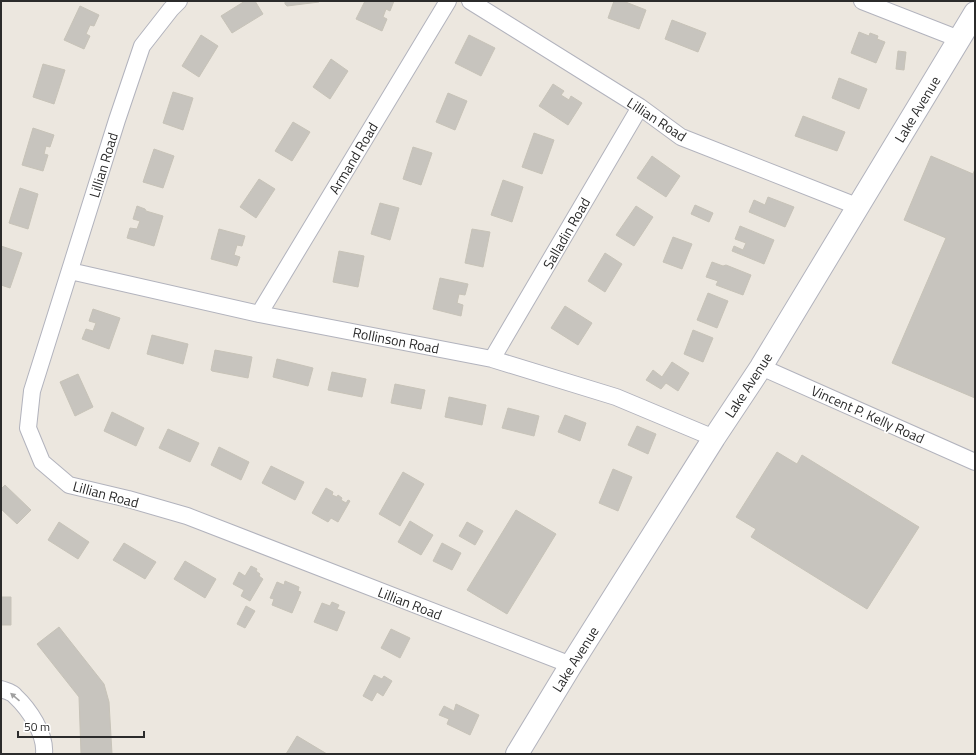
<svg xmlns="http://www.w3.org/2000/svg" width="976" height="755" viewBox="0 0 976 755" font-family="'Titillium Web',sans-serif">
<rect width="100%" height="100%" fill="#ece7df"/>
<path fill="#c7c4be" stroke="#c7c3b8" d="M245,1H255L263,14L232,33L221,16Z
M285,1H319V2L287,6L285,4Z
M365,1H394L390,11L386,9L383,17L387,19L382,31L356,19Z
M614,1H623L646,10L639,29L608,18Z
M80,6L99,15L94,26L90,25L86,34L90,36L84,49L64,40Z
M672,20L706,33L698,52L665,39Z
M859,32L869,36L870,33L878,36L877,39L885,42L876,63L851,53Z
M201,35L218,46L199,77L182,66Z
M469,35L495,48L481,76L455,63Z
M898,51L906,52L904,70L896,69Z
M331,59L348,71L330,99L313,87Z
M43,64L65,70L54,104L33,97Z
M839,78L867,89L859,109L832,98Z
M553,84L564,91L561,95L569,100L571,96L582,103L568,125L539,106Z
M173,92L193,98L183,130L163,123Z
M448,93L467,101L455,130L436,122Z
M803,116L845,132L837,151L795,136Z
M293,122L310,132L292,161L275,151Z
M33,128L54,135L50,147L46,146L44,154L48,155L43,171L22,165Z
M534,133L554,140L542,174L522,167Z
M413,147L432,153L421,185L403,179Z
M154,149L174,156L163,188L143,182Z
M652,156L680,176L666,197L637,178Z
M931,156L973,174L975,169V398L892,363L946,238L904,220Z
M259,179L275,189L256,218L240,207Z
M503,180L523,187L512,222L491,215Z
M20,188L38,194L28,229L9,223Z
M768,197L794,207L785,227L749,212L754,200L765,205Z
M380,203L399,208L390,240L371,234Z
M695,205L713,213L709,222L691,214Z
M137,206L145,209L146,211L163,216L154,246L127,238L130,228L137,229L140,221L133,219Z
M636,206L653,217L634,246L616,235Z
M740,226L774,240L764,264L732,251L734,246L743,250L746,243L735,239Z
M219,229L245,236L242,246L237,245L234,255L240,257L237,266L211,259Z
M472,229L490,232L483,267L465,263Z
M673,237L692,244L682,269L663,262Z
M1,246L22,253L10,288L1,285Z
M339,251L364,256L358,287L333,282Z
M605,253L622,264L605,292L588,281Z
M712,262L723,266L726,265L751,275L743,295L716,285L718,281L706,277Z
M440,278L468,284L465,295L459,294L457,303L463,305L461,316L433,309Z
M708,293L728,301L717,328L697,320Z
M565,306L592,323L578,345L551,328Z
M93,309L120,318L109,349L82,339L86,329L93,331L96,323L89,321Z
M693,330L713,338L703,362L684,354Z
M152,335L188,344L183,364L147,354Z
M215,350L252,357L248,378L212,371L211,370Z
M277,359L313,368L308,386L273,377Z
M672,362L689,373L678,391L666,383L661,389L646,380L653,370L662,377Z
M332,372L366,379L362,397L328,390Z
M78,374L93,407L75,416L60,382Z
M395,384L425,390L421,409L391,403Z
M449,397L486,405L482,425L445,417Z
M508,408L539,416L534,436L502,428Z
M112,412L144,428L136,446L104,431Z
M565,415L586,423L580,441L558,432Z
M637,426L656,434L648,454L628,445Z
M168,429L199,443L190,462L159,448Z
M219,447L249,462L241,480L211,465Z
M777,452L797,464L802,455L919,527L867,609L751,537L756,529L736,517Z
M271,466L304,482L295,500L262,483Z
M613,469L632,477L618,511L599,503Z
M403,472L424,484L400,526L379,514Z
M5,485L31,510L17,524L1,509V489Z
M326,488L333,492L332,495L337,497L338,495L342,498L341,500L346,503L348,500L350,501L338,522L331,518L328,522L312,513Z
M516,510L556,534L507,614L467,590Z
M410,521L433,535L421,555L398,542Z
M59,522L89,542L78,559L48,540Z
M467,522L483,531L475,545L459,536Z
M124,543L156,562L145,579L113,560Z
M442,543L461,553L452,570L433,561Z
M185,561L216,579L205,598L174,579Z
M251,566L257,569L256,571L260,574L259,576L263,579L250,601L241,596L244,590L233,584L239,572L245,576Z
M285,581L299,587L298,591L301,592L292,613L272,605L274,599L270,598L277,582L284,585Z
M1,597H11V625H1Z
M332,602L339,605L337,609L345,612L337,631L314,622L322,603L330,606Z
M246,606L255,611L245,628L237,624Z
M59,627L104,684L109,702L112,754H81L79,697L37,644Z
M391,629L410,638L400,658L381,648Z
M374,675L382,679L384,676L392,681L383,696L377,692L372,701L363,696Z
M456,704L479,715L470,735L447,724L449,719L439,715L444,706L454,711Z
M297,736L327,754H286Z"/>
<g fill="none" stroke-linecap="round" stroke-linejoin="round">
<defs>
<path id="street" d="M179,1L171,9L142,46L117,120L32,391L28,428L42,462L69,485L128,499L187,516L571,665
M470,1L640,107L681,137L859,207
M862,1L959,39
M70,271L259,314L492,359L616,397L714,438
M259,314L448,1
M492,359L640,107
M761,367L975,462
M1,689C6,691 12,692 15,696C29,709 46,734 44,754"/>
<path id="secondary" d="M517,754L571,665L714,438L761,367L975,13"/>
</defs>
<use href="#street" stroke="#b2b3bd" stroke-width="18"/>
<use href="#secondary" stroke="#b2b3bd" stroke-width="24"/>
<use href="#street" stroke="#fff" stroke-width="16"/>
<use href="#secondary" stroke="#fff" stroke-width="22"/>
</g>
<defs><path id="oneway-solid" d="M-6-.8H1V-3.2L6.5 0L1 3.2V.8H-6Z"/></defs>
<use fill="#a0a0a0" href="#oneway-solid" transform="translate(15 697) rotate(-139)"/>
<g text-anchor="middle" dominant-baseline="central" stroke-width="3.5" stroke-linejoin="round" paint-order="stroke">
<g font-size="14" fill="#2b2b2b" stroke="#fff">
<text transform="translate(917 109) rotate(-59)">Lake Avenue</text>
<text transform="translate(657 119) rotate(33)">Lillian Road</text>
<text transform="translate(353 158) rotate(-59)">Armand Road</text>
<text transform="translate(103 165) rotate(-73)">Lillian Road</text>
<text transform="translate(566 233) rotate(-60)">Salladin Road</text>
<text transform="translate(396 340) rotate(11)">Rollinson Road</text>
<text transform="translate(748 385) rotate(-57)">Lake Avenue</text>
<text transform="translate(868 414) rotate(24)">Vincent P. Kelly Road</text>
<text transform="translate(106 494) rotate(15)">Lillian Road</text>
<text transform="translate(410 603) rotate(21)">Lillian Road</text>
<text transform="translate(575 659) rotate(-58)">Lake Avenue</text>
</g>
</g>
<rect width="976" height="755" fill="none" stroke="#2b2b2b" stroke-width="4"/>
<path d="M18 731v6h126v-6" fill="none" stroke="#2b2b2b" stroke-width="2"/>
<text x="24" y="731" font-size="12" fill="#2b2b2b" stroke="#ffffff" stroke-width="3" paint-order="stroke">50 m</text>
</svg>
